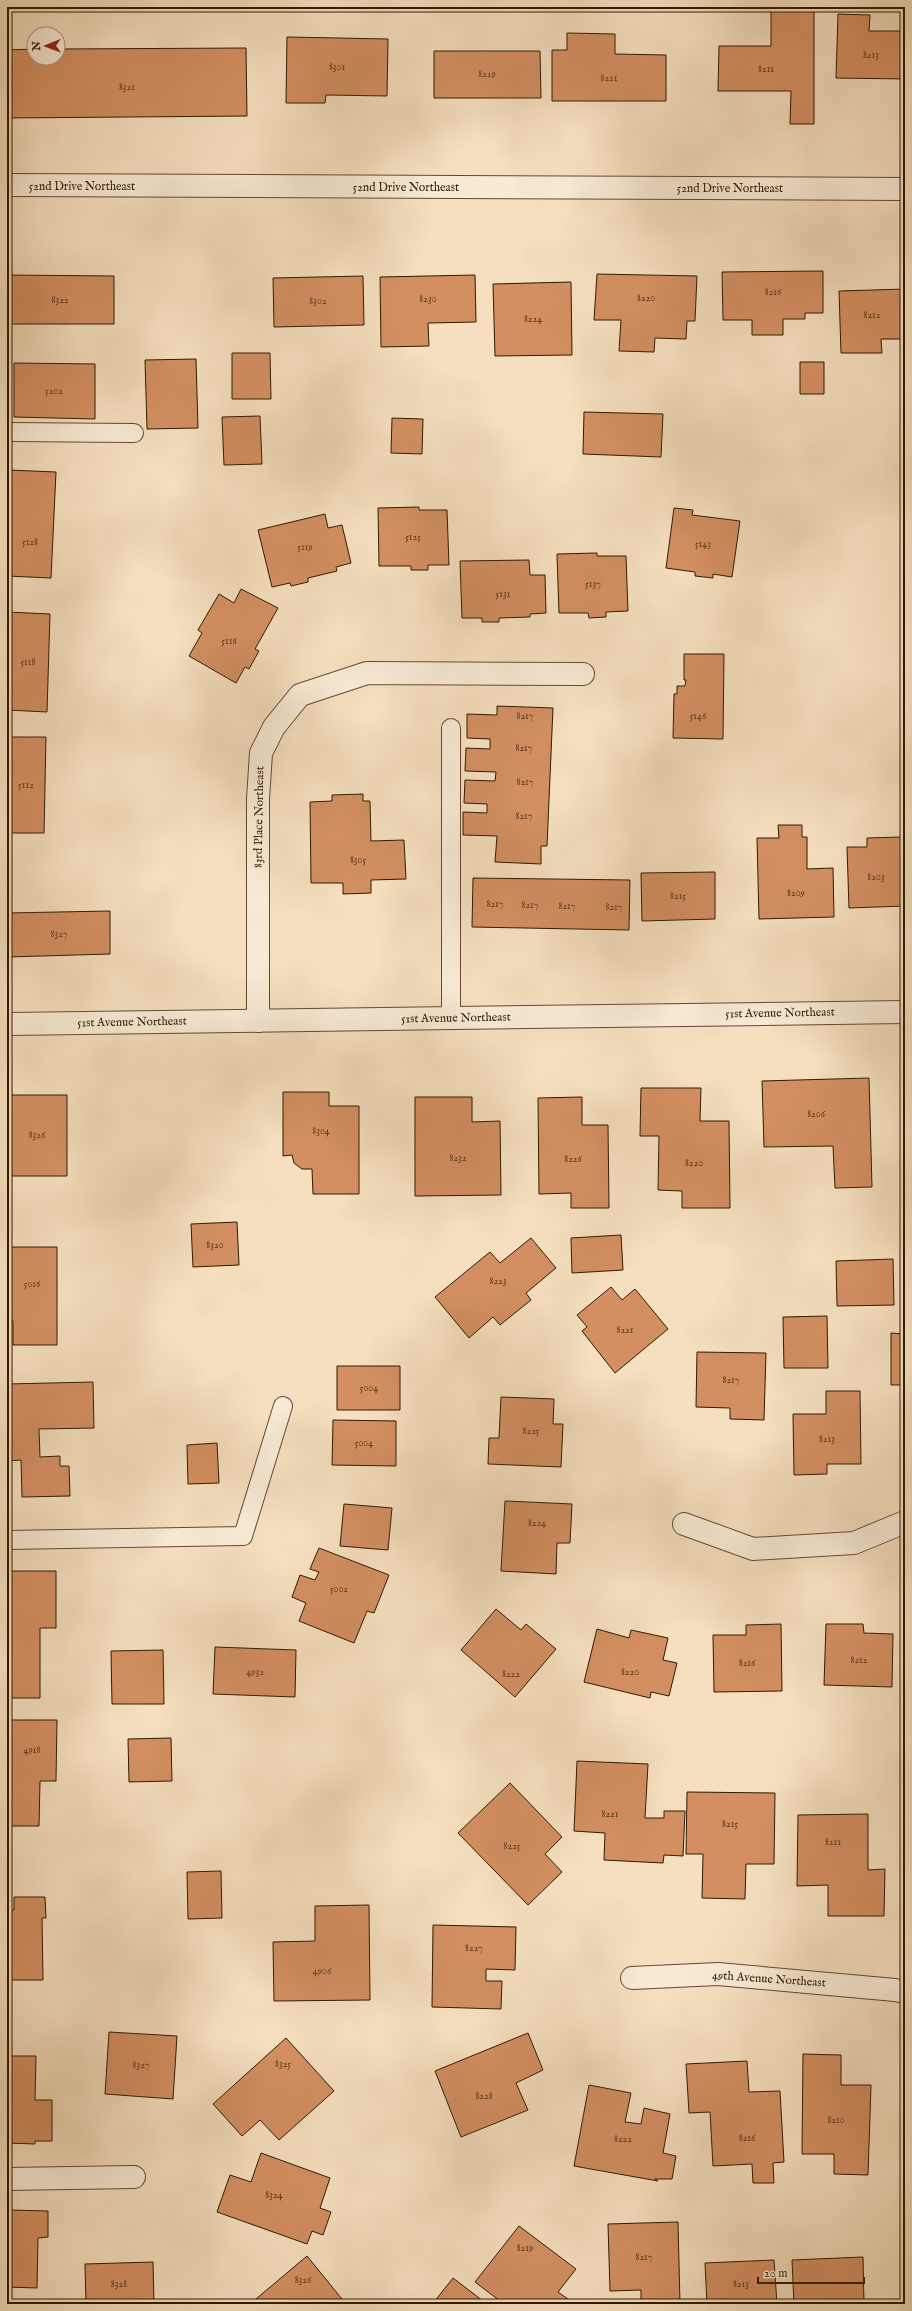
<svg xmlns="http://www.w3.org/2000/svg" width="912" height="2311" viewBox="0 0 912 2311" font-family="'IM FELL English',serif">
<rect width="100%" height="100%" fill="#f5dfbe"/>
<filter id="stains"><feTurbulence type="fractalNoise" baseFrequency=".005" numOctaves="4"/><feColorMatrix values="0 0 0 0 .2 0 0 0 0 .09 0 0 0 0 .02 0 0 0 .5 -.17"/></filter>
<radialGradient id="worn" r=".72"><stop offset=".6" stop-color="#630" stop-opacity="0"/><stop offset="1" stop-color="#630" stop-opacity=".3"/></radialGradient>
<path fill="#d38f62" stroke="#301a00" d="M771,7H814V124H790L791,91H718L719,46H771Z
M838,14L870,15L869,31H905V79L836,78Z
M567,33L615,34V54L666,55V101H552V50H567Z
M287,37L388,39L387,96L326,95L325,103H286Z
M246,48L247,116L7,118V50L34,49V58H58V49Z
M434,51H540L541,98H434Z
M823,271V313H805V319H783V335H752V320H723L722,272Z
M597,274L697,276L695,321H687L686,339L655,338L654,352L619,351L621,320H594Z
M7,275L114,276V324H7Z
M475,275L476,322L428,323L429,346L381,347L380,277Z
M363,276L364,325L274,327L273,278Z
M571,282L572,355L495,356L493,284Z
M905,289V339H881L882,353H841L839,291Z
M232,353H270L271,399H232Z
M196,359L198,428L147,429L145,360Z
M800,362H824V394H800Z
M14,363L95,364V419L14,417Z
M584,412L663,414L661,457L583,454Z
M260,416L262,464L224,465L222,417Z
M392,418L423,419L422,454L391,453Z
M9,470L56,472L51,578L7,576Z
M419,507V510H447L449,565H428V570H411V566H379L378,508Z
M674,508L693,510L692,515L740,521L732,577L713,574V578L695,576V572L666,568Z
M325,514L328,528L342,525L351,563L336,567L337,571L308,578V582L291,586L290,583L272,587L258,530Z
M597,553V556H626L628,611L606,612V617L589,618L588,613H559L557,554Z
M529,560L530,575H545L546,613L530,614V617L499,618V622H482V618H462L460,561Z
M241,589L278,608L255,649L259,651L249,669L245,667L236,683L189,656L202,633L198,630L219,594L234,603Z
M7,612L50,614L47,712L7,710Z
M684,654H724L723,739L673,738L674,694H677V686H685L686,680H684Z
M497,706L553,708L547,846H541V864L495,862L497,836L463,835V812L487,813V804L464,803L465,780L495,781L496,772L465,771L466,748L490,749V739L467,738V714L497,715Z
M7,737H46L44,833H7Z
M363,794V801H370L371,841L404,840L406,879L371,880V893L343,894V883H311L310,802L332,801V795Z
M778,825H802V837H807V869L833,868L834,917L759,919L757,838H779Z
M901,837V848H905V906L849,908L847,847H867V838Z
M715,872V919L642,921L641,873Z
M473,878L630,880L629,930L472,927Z
M110,911V954L7,957V913Z
M869,1078L872,1187L835,1188L833,1146L764,1147L762,1081Z
M641,1088H701L700,1121H729L730,1208H682V1191L658,1190L659,1136H640Z
M283,1092H329V1106H359V1194H313L312,1169H302L294,1163L292,1155L283,1156Z
M7,1095H67V1176H7Z
M415,1097H472V1122L500,1121L501,1195L415,1196Z
M582,1097V1125H608L609,1208H571V1193L539,1194L538,1098Z
M237,1222L239,1265L193,1267L191,1224Z
M621,1235L623,1270L572,1273L571,1238Z
M531,1238L556,1268L526,1293L531,1300L500,1325L493,1317L469,1338L435,1297L490,1252L500,1263Z
M7,1247H57V1345H13V1321H7Z
M893,1259L894,1305L837,1306L836,1261Z
M611,1287L622,1300L635,1289L668,1329L615,1373L582,1331L587,1327L577,1315Z
M827,1316L828,1368H784L783,1317Z
M891,1333L905,1334V1385H891Z
M697,1352L766,1353L764,1420L730,1419V1408L696,1407Z
M337,1366H400V1410H337Z
M93,1382L94,1428L39,1429L40,1457L60,1456V1466H69L70,1496L22,1497L21,1460L7,1461V1384Z
M826,1391H860L861,1464H827V1474L794,1475L793,1414H826Z
M501,1397L554,1399L553,1424H563L561,1467L488,1464L489,1438H499Z
M333,1420L396,1421V1466L332,1465Z
M217,1443L219,1483L188,1484L187,1445Z
M505,1501L572,1504L570,1543H557L556,1574L501,1571Z
M344,1504L392,1508L388,1550L340,1546Z
M319,1548L389,1575L374,1613L367,1611L354,1643L299,1621L306,1603L292,1597L300,1575L315,1580L319,1572L310,1569Z
M7,1571H56V1628H40V1698H7Z
M496,1609L521,1630L526,1624L556,1649L515,1697L461,1650Z
M781,1624L782,1691L714,1692L713,1635H746V1625Z
M826,1624H863L864,1633L893,1634L892,1687L824,1685Z
M597,1629L629,1638L631,1630L668,1638L663,1660L677,1663L669,1696L651,1692L650,1698L584,1682Z
M215,1647L296,1650L295,1697L213,1694Z
M163,1650L164,1704H112L111,1651Z
M7,1720H57L56,1781H40L39,1826H7Z
M171,1738L172,1781L129,1782L128,1739Z
M577,1761L648,1764L645,1818H664V1811H685L683,1856L664,1855L663,1863L604,1860L605,1833L574,1831Z
M510,1783L562,1837L545,1854L562,1872L528,1905L458,1833Z
M687,1792L775,1793L774,1864H746L745,1899L702,1898L703,1854H686Z
M868,1814V1870L885,1869L884,1916H828V1885L797,1886L798,1815Z
M221,1871L222,1918L188,1919L187,1872Z
M14,1897H45L46,1918H42L43,1980H7V1911L14,1910Z
M369,1905L370,2000L274,2001L273,1942L315,1941V1906Z
M433,1925L516,1927L515,1970L486,1969V1981H502L501,2009L432,2007Z
M109,2032L177,2036L173,2099L105,2094Z
M528,2033L543,2070L516,2083L528,2110L461,2137L435,2071Z
M286,2038L334,2091L279,2140L260,2120L242,2136L213,2104Z
M803,2054L841,2055V2085H871L868,2175L834,2174V2154H802Z
M7,2056H36L35,2100H52V2141H35V2144L7,2143Z
M747,2061L749,2092L780,2091L784,2162L773,2163L774,2183H753L752,2164L713,2166L710,2112L689,2113L686,2064Z
M589,2085L631,2093L625,2122L641,2124L644,2108L670,2114L663,2153L676,2156L672,2179H655L658,2181L574,2166Z
M261,2153L330,2178L320,2208L331,2212L323,2235L312,2231L307,2244L217,2212L230,2175L251,2182Z
M11,2210L48,2211V2237L38,2238L37,2288L7,2287V2227H11Z
M678,2222L680,2304H641V2290L610,2291L608,2224Z
M519,2226L576,2269L558,2292L575,2304H504L475,2282Z
M307,2256L346,2304H250Z
M863,2257L864,2304H794L792,2260Z
M774,2260L777,2304H707L705,2263Z
M153,2262L154,2304H86L85,2264Z
M453,2278L487,2304H436L434,2302Z"/>
<g fill="none" stroke-linecap="round" stroke-linejoin="round">
<defs>
<path id="service" d="M7,432L134,433
M451,1018V728
M7,1540L243,1536L283,1406"/>
<path id="minor" d="M7,185L905,189
M258,1021V799L261,753L274,727L300,695L367,673L583,674
M684,1524L753,1549L854,1543L905,1522
M632,1978L718,1974L895,1990L905,1992
M7,2179L134,2177"/>
<path id="tertiary" d="M7,1024L905,1012"/>
</defs>
<use href="#service" stroke="#614b30" stroke-width="20"/>
<use href="#minor" stroke="#614b30" stroke-width="24"/>
<use href="#tertiary" stroke="#614b30" stroke-width="24"/>
<use href="#service" stroke="#f8ead5" stroke-width="18"/>
<use href="#minor" stroke="#f8ead5" stroke-width="22"/>
<use href="#tertiary" stroke="#f8ead5" stroke-width="22"/>
</g>
<g text-anchor="middle" dominant-baseline="central" stroke-width="4" stroke-linejoin="round" paint-order="stroke">
<g font-size="10" fill="#593718">
<text x="871" y="55">8213</text>
<text x="337" y="67">8301</text>
<text x="766" y="69">8211</text>
<text x="487" y="74">8229</text>
<text x="609" y="78">8221</text>
<text x="127" y="87">8321</text>
<text x="773" y="292">8216</text>
<text x="646" y="298">8220</text>
<text x="428" y="299">8230</text>
<text x="60" y="300">8322</text>
<text x="318" y="301">8302</text>
<text x="872" y="315">8212</text>
<text x="533" y="319">8224</text>
<text x="54" y="391">5202</text>
<text x="413" y="537">5125</text>
<text x="30" y="542">5128</text>
<text x="703" y="544">5143</text>
<text x="305" y="547">5119</text>
<text x="593" y="584">5137</text>
<text x="503" y="594">5131</text>
<text x="229" y="641">5116</text>
<text x="28" y="662">5118</text>
<text x="525" y="716">8217</text>
<text x="698" y="716">5146</text>
<text x="524" y="748">8217</text>
<text x="525" y="782">8217</text>
<text x="26" y="785">5112</text>
<text x="524" y="816">8217</text>
<text x="358" y="860">8305</text>
<text x="876" y="877">8203</text>
<text x="796" y="893">8209</text>
<text x="678" y="896">8215</text>
<text x="495" y="904">8217</text>
<text x="530" y="905">8217</text>
<text x="567" y="906">8217</text>
<text x="614" y="907">8217</text>
<text x="59" y="934">8327</text>
<text x="816" y="1114">8206</text>
<text x="321" y="1131">8304</text>
<text x="37" y="1135">8326</text>
<text x="458" y="1158">8232</text>
<text x="573" y="1159">8226</text>
<text x="694" y="1163">8220</text>
<text x="215" y="1245">8320</text>
<text x="498" y="1281">8223</text>
<text x="32" y="1284">5016</text>
<text x="625" y="1330">8221</text>
<text x="731" y="1380">8217</text>
<text x="369" y="1388">5004</text>
<text x="531" y="1431">8225</text>
<text x="827" y="1439">8213</text>
<text x="364" y="1443">5004</text>
<text x="537" y="1523">8224</text>
<text x="339" y="1589">5002</text>
<text x="859" y="1660">8212</text>
<text x="747" y="1663">8216</text>
<text x="255" y="1672">4932</text>
<text x="630" y="1672">8220</text>
<text x="511" y="1674">8222</text>
<text x="32" y="1750">4918</text>
<text x="610" y="1814">8221</text>
<text x="730" y="1824">8215</text>
<text x="833" y="1842">8211</text>
<text x="512" y="1846">8225</text>
<text x="474" y="1948">8227</text>
<text x="322" y="1971">4906</text>
<text x="283" y="2064">8325</text>
<text x="141" y="2065">8327</text>
<text x="484" y="2096">8228</text>
<text x="836" y="2120">8210</text>
<text x="747" y="2138">8216</text>
<text x="623" y="2139">8222</text>
<text x="274" y="2195">8324</text>
<text x="525" y="2248">8219</text>
<text x="644" y="2257">8217</text>
<text x="303" y="2280">8326</text>
<text x="119" y="2284">8328</text>
<text x="741" y="2284">8213</text>
</g>
<g font-size="12" fill="#301a00" stroke="#f8ead5">
<text x="82" y="186">52nd Drive Northeast</text>
<text x="406" y="187">52nd Drive Northeast</text>
<text x="730" y="188">52nd Drive Northeast</text>
<text transform="translate(259 817) rotate(-89)">83rd Place Northeast</text>
<text transform="translate(780 1013) rotate(-1)">51st Avenue Northeast</text>
<text transform="translate(456 1018) rotate(-1)">51st Avenue Northeast</text>
<text transform="translate(132 1022) rotate(-1)">51st Avenue Northeast</text>
<text transform="translate(769 1979) rotate(4)">49th Avenue Northeast</text>
</g>
</g>
<rect width="912" height="2311" fill="none" stroke="#f5dfbe" stroke-width="24"/>
<rect x="8" y="8" width="896" height="2295" fill="none" stroke="#301a00" stroke-width="2"/>
<rect x="12" y="12" width="888" height="2287" fill="none" stroke="#301a00"/>
<g transform="translate(46 46) rotate(269)"><circle r="19" fill="#f8ead5" stroke="#a89780"/>
<path d="M0-3L7 15L0 10L-7 15Z" fill="#8f2418"/>
<text y="-6" font-size="11" font-weight="bold" text-anchor="middle" fill="#301a00">N</text>
</g>
<path d="M758 2277v6h106v-6" fill="none" stroke="#301a00" stroke-width="2"/>
<text x="764" y="2277" font-size="12" fill="#301a00" stroke="#f8ead5" stroke-width="3" paint-order="stroke">20 m</text>
<rect width="100%" height="100%" filter="url(#stains)"/>
<rect width="100%" height="100%" fill="url(#worn)"/>
</svg>
